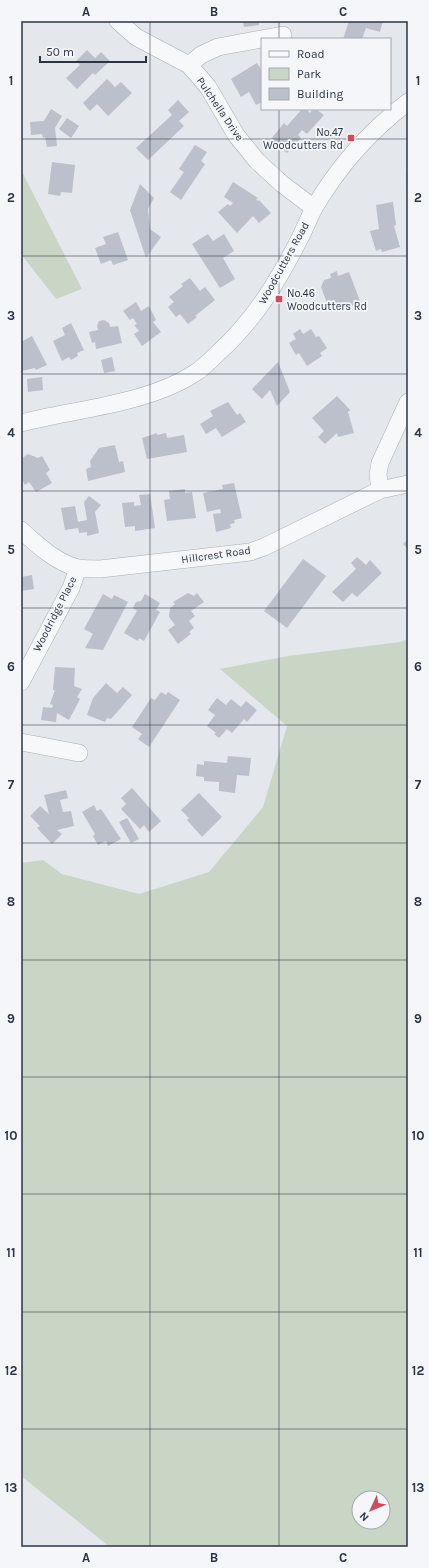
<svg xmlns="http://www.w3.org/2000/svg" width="429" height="1568" viewBox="0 0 429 1568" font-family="Karla,sans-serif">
<rect width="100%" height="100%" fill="#e4e7ec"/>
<path fill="#c9d6c5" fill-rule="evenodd" d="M21,170L82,289L56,299L21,254Z
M408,639V1547H110L21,1476V863L43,860L62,874L139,894L209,872L263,807L287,726L220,669L288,656L400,642ZM359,1498H383V1522H359Z"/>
<path fill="#bbc0ca" d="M243,21H259V25L244,27Z
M349,21H383L380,32L366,28L362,39H343Z
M87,50L95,58L101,52L110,61L95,75L93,73L77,89L66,78L80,65L76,61Z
M257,63L262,71V102L256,105L249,92L241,97L231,79Z
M107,79L115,87L121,82L132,93L108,116L97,104L90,111L83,103Z
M178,100L189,112L179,121L184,126L148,160L136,148L172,115L168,110Z
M51,109L62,116L55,128L57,146L47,147L45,137L43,138L42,134L31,135L30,122L44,121Z
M302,109H306L310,113L313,109H316L324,115L307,134L302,130L298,135L301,138L287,153L271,139L284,123L287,126Z
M67,118L79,126L71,138L59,129Z
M195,145L207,152L201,161L205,164L181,200L170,192L184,172L179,169Z
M52,162L75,165L72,193L61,192L60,196L48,194Z
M408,172V189H407L406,173Z
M233,182L258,198L256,199L258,201L259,200L271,213L259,223L253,216L237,233L218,212L228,204L230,206L233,203L224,197Z
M140,184L154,198L148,209L150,229L161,237L146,258L130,210Z
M393,202L396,225L394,226L400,247L382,252L381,249L376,251L370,231L379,229L376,205Z
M118,232L128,260L113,265L111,260L101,264L95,248L106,244L103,237Z
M208,234L213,241L224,234L234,251L223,258L235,279L220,288L192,244Z
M337,271L338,276L349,272L360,301L353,305L330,311L321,287L324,280L331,278L330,274Z
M190,278L200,291L205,287L215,300L195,316L197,317L188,324L180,314L176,317L168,307L174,302L169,297L183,286L181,284Z
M136,302L141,311L149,306L156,320L153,322L161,332L142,346L134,334L139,331L134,325L137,324L133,318L130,320L123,311Z
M104,320L109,323L110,327L118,326L122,343L96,349L95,342L92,343L89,332L98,330L97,326L99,321Z
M71,323L84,350L77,353L78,356L71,360L69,357L62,361L53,341L65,335L62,328Z
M300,329L303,334L311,329L316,337L319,336L327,348L320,353L322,356L307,366L299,353L296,355L289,343L296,339L293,334Z
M32,336L47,365L36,370L35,368L21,371V342Z
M112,357L115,371L104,373L101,360Z
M278,362L290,392L277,406L270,390L262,399L252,389Z
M42,377L43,390L28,392L27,379Z
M337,396L350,410L348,412L354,433L338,437L337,433L325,444L318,437L324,431L312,418Z
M228,402L237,415L240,413L246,422L222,437L216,428L206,434L200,424L213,416L210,411Z
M157,433V435L166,433L167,438L184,435L187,452L147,459L142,438Z
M115,445L119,462L123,461L125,472L88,481L86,469L91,467L90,461L99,448Z
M28,454L38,458L42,456L50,470L46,473L52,483L36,492L29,482L25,485L21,478V459Z
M234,483L242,518L234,520L235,523L230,524L231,528L216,532L213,514L221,513L220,509L207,512L203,493L223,489L222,485Z
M185,489V493L192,492L196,518L167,521L164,500L170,499L169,491Z
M150,494L155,528L135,531V526L125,527L122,503L134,502V506L141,505L139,495Z
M89,496L101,505L95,512L99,533L87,536V532L79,533L78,528L65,530L61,508L75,506L78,522L87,520L84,502Z
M408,539V549L403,544Z
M357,557L366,565L370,560L382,573L357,597L352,593L343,602L332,592L356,569L351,563Z
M303,559L326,576L287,628L264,611Z
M32,575L34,589L21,591V577Z
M188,593L194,596L197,593L204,602L191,611L195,616L189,621L194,628L189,632L191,634L178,644L168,630L175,625L169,617L170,608L175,604L173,602Z
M103,594L112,599L114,595L128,602L103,650L85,648L93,634L84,629Z
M145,594L160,603L156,610L160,612L144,641L139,638L138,641L124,633L137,611L133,608L136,602L141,601Z
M55,667L75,668L74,686L82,689L77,697L80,699L69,720L57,713L56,722L41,720L43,707L52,708L53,705L50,704L55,690H53Z
M106,683L117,693L123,687L132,695L111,719L107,718L105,722L87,715L93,698Z
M161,692L166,695L168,692L180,700L149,747L138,739L142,734L132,727L151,698L155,700Z
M217,698L226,705L231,699L241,707L246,701L257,710L247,722L244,719L232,733L227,729L219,738L214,734L216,733L207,726L215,715L208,710Z
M228,756L251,758L249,776L237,775L235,793L219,791V782L204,781V777L196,776L197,764L204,765V761L227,763Z
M132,788L161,821L149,832L144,825L140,829L121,809L126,804L121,798Z
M66,790L68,798L60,800L63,812L71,811L74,826L57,830L62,834L52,844L37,828L40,826L30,816L40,806L49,814L44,795Z
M199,793L222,817L202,837L187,820L189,818L181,810Z
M94,805L97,811L101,809L121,839L108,846L106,841L98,845L93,836L95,834L82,812Z
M127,818L139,839L131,843L119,822Z"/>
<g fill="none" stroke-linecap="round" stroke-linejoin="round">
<defs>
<path id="minor" d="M118,21L136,37L189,65L208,87L236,135L257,161L282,184L314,208
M189,65L201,55L218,47L283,35
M21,423C76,409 148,404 195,373C203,368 211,360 218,353C254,321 278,281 300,238C305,228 309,218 314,208C338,167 371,130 408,102
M380,490L378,474L380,463L408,402
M21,530C37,545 57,563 78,568C85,569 93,569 100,569L250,552L264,547L380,490L408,484
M21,682L71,588L78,568
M21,742L79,753"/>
</defs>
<use href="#minor" stroke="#a9aeb7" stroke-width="18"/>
<use href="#minor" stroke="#f7f8fa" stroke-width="17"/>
</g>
<path fill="none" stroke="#2b3445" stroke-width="1" stroke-opacity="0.55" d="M150,21V1547M279,21V39M279,109V1547M21,139H408M21,256H408M21,374H408M21,491H408M21,608H408M21,725H408M21,843H408M21,960H408M21,1077H408M21,1194H408M21,1312H408M21,1429H408"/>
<g fill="#d1495b" stroke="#f4f6f9" stroke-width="1.5">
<rect x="347" y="134" width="8" height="8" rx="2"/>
<rect x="275" y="295" width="8" height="8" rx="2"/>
</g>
<g text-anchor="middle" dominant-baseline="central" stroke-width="3.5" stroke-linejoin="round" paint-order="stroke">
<g font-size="11" fill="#2b3445" stroke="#f4f6f9">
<text transform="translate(220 109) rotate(56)">Pulchella Drive</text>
<text transform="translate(284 263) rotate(-61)">Woodcutters Road</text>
<text transform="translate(216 555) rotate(-8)">Hillcrest Road</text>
<text transform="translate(55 614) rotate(-63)">Woodridge Place</text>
</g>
<g font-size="11" fill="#2b3445" stroke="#f4f6f9" text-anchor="end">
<text x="343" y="132">No.47<tspan x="343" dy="13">Woodcutters Rd</tspan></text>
<text x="287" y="293" text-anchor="start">No.46<tspan x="287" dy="13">Woodcutters Rd</tspan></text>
</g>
</g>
<rect width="429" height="1568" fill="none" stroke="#f4f6f9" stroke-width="44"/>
<rect x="261" y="38" width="130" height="72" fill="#f4f6f9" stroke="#a4a8b1"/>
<rect x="269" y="51" width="20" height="6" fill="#f7f8fa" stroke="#a4a8b1"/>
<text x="297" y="58" font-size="12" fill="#2b3445">Road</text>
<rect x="269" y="68" width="20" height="12" fill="#c9d6c5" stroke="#a4a8b1"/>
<text x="297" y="78" font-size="12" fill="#2b3445">Park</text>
<rect x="269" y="88" width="20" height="12" fill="#bbc0ca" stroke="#a4a8b1"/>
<text x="297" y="98" font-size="12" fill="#2b3445">Building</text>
<g transform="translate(371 1510) rotate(226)"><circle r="19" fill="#f4f6f9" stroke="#a4a8b1"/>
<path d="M0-3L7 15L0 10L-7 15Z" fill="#d1495b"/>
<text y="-6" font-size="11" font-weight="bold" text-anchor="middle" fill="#2b3445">N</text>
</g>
<path d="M40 56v6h106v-6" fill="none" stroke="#2b3445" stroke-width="2"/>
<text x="46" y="56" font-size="12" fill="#2b3445" stroke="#f4f6f9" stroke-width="3" paint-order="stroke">50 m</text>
<rect x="22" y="22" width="385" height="1524" fill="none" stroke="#2b3445" stroke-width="1.5"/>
<g font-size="13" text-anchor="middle" font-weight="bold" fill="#2b3445">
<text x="86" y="16">A</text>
<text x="214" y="16">B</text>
<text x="343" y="16">C</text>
<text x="11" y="85">1</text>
<text x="418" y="85">1</text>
<text x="11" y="202">2</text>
<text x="418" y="202">2</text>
<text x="11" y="320">3</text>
<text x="418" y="320">3</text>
<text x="11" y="437">4</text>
<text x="418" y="437">4</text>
<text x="11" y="554">5</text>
<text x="418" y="554">5</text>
<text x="11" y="671">6</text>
<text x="418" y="671">6</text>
<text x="11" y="789">7</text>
<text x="418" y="789">7</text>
<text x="11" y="906">8</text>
<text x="418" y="906">8</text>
<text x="11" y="1023">9</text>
<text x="418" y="1023">9</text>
<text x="11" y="1140">10</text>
<text x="418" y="1140">10</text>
<text x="11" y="1257">11</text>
<text x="418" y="1257">11</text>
<text x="11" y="1375">12</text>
<text x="418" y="1375">12</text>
<text x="11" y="1492">13</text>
<text x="418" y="1492">13</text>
<text x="86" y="1562">A</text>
<text x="214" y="1562">B</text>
<text x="343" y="1562">C</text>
</g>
</svg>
